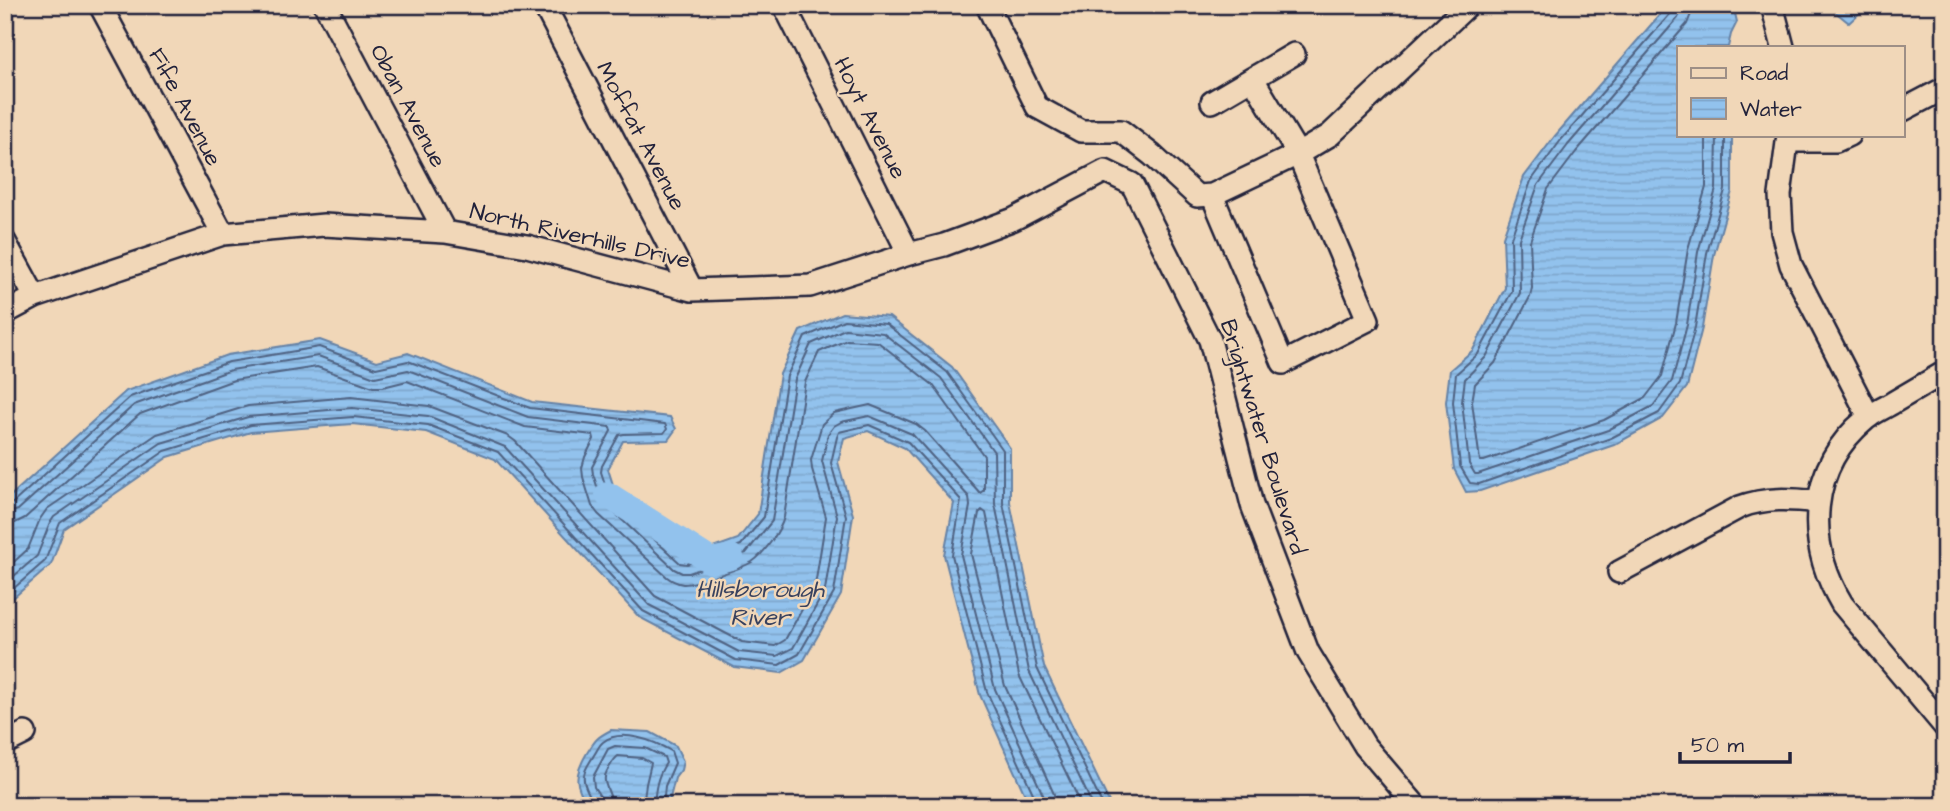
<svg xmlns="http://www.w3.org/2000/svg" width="1950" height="811" viewBox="0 0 1950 811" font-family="'Architects Daughter',sans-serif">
<defs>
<pattern id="water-rules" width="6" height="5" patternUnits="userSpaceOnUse" patternTransform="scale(1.75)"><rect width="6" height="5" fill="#92c2ed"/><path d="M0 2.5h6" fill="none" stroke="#7ea6cc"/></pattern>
</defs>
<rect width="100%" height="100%" fill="#f1d7b8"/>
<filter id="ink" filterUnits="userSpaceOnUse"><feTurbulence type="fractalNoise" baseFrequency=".0143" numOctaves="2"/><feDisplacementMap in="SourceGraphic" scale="14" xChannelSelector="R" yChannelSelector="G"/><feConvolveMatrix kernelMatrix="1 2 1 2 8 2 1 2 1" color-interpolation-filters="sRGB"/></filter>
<g filter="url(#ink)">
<path fill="url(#water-rules)" stroke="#6582a6" stroke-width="2" d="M1668,5H1733L1737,22L1731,34L1728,47H1679V135H1732V191L1714,255L1702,328L1687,387L1663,418L1614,445L1480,491L1466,492L1454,469L1446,402L1450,370L1473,350L1505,288L1503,237L1524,177L1555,136Z
M1830,5H1868L1849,23L1833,10Z
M842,313L889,317L952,367L1010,448V502L1044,667L1111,806H1030L980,695L944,555L954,503L905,448L868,431L844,438L838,462L853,515L841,595L804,660L781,673L734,667L639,617L495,459L426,432L352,424L251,432L168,457L64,529L51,565L5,605V501L126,391L227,355L320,340L377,361L408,353L532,402L670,417L676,429L668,440L623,441L608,469L616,494L685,558L738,539L758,514L780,374L800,331Z
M611,730L650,732L676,746L683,761L681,770L675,778L668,806H588C574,784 574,775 587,753C596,739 596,738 611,730Z"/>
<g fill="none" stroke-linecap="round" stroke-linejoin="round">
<path stroke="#4f6282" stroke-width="2" d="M1673,5L1671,13L1561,140L1531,181L1511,238L1512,291L1478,354L1456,374L1453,402L1460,466L1470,483L1479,484L1611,438L1659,413L1680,384L1695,327L1707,253L1725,190V135
M1682,5L1681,11L1678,18L1568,145L1538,185L1519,239L1520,293L1486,357L1465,379L1462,402L1469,464L1475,474H1478L1608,430L1653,406L1672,381L1687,325L1698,252L1716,189L1717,135
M1692,5L1691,14L1687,24L1576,152L1548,189L1530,241L1532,288L1530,297L1495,363L1475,384L1472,402L1480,461H1484L1604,420L1645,398L1662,376L1676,323L1688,249L1706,187V135
M5,505L13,503L130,397L229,362L319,347L376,368L408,361L530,408L665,424L667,429L664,433L624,434L619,435L602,466L601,472L610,499L680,563L687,564L741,545L764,517L787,376L805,337L844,320L886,324L947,372L1003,450V503L1037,668L1103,806
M5,514L18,510L134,405L231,370L318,356L375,377L408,370L528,417L610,427L611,431L592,467L593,474L602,501L674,569L682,573H689L746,553L772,521L795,379L811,344L845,329L883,333L941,378L994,452L995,504L1029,671L1093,806
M5,525L15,523L25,518L140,414L234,380L317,367L373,387H383L407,381L525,427L593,435L594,439L585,457L582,468L583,477L592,506L598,514L667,577C672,581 677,583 683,584C693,585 742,568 752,562C763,555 781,530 784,517L805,382L819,352L847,340L878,342L933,385L984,456V490L980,493L925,431L916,424L870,405L834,413L822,424L811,460L812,469L826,517L815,586L785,640L775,646L742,642L655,596L515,441L508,436L429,406L351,397L248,406L157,434L47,509L40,519L28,549L5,570
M5,584L37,556L50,523L54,517L161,443L248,417L352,408L428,416L505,447L649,605L739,652L777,656L793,648L825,590L837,516L822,461L828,434L834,426L841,422L869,416L912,434L969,497L970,506L961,555L995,689L1044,797L1045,806
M5,596L45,561L60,523L165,451L251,425L353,417L428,425L498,452L643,611L736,660L779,665L799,654L834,593L846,516L831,463L837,437L839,432L869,425L908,442L961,500L952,555L987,692L1036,800V806
M593,806C592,795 582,787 584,775C585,768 591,761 594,755C597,751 599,745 603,742C621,728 654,741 671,751L675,763L665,786L663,806
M602,806L601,798L594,787L593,777L608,749L615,746L645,748L664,757L666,763C657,776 655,790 654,806
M612,806C612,792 600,783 607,771C611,765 613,760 618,756L642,758L651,763L646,784L643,806
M1056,806L1054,794L1005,686L971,554L979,513L982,510L986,513L1019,675L1082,806"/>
<path stroke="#92c2ed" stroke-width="26" d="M608,495L711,561L731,557"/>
<defs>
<path id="minor" d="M100,5L223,234
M325,5L445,232
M544,5L692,290
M784,5L909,254
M987,5L1037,107L1081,131H1121L1152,155L1197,196L1212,195L1298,154L1330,135L1468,5
M1772,5L1783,47
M1212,102L1294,54
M1903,110L1945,88
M1788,135L1780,195L1782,232L1791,265L1869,417
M1788,141H1836L1849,135
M1212,195L1283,363L1368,320L1298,154L1253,79
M5,242L35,297
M5,313L35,297L223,234L324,225L445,232L527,246L692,290L810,286L909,254L944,245L1014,219L1105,171L1132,184L1210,340L1252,505L1308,652L1365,746L1416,806
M1945,372C1928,382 1911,392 1894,402C1885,408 1874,412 1866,419C1808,467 1805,542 1842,604L1945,727
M1619,572L1740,507C1766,497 1791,499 1818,502
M5,743L25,733"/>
</defs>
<use href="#minor" stroke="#22223b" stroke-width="26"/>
<use href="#minor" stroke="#f1d7b8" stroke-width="21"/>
</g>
</g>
<g text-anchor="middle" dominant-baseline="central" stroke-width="5" stroke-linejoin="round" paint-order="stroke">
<g font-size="23" fill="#22223b" stroke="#f1d7b8">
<text transform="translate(408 106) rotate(62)">Oban Avenue</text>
<text transform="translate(185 107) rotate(62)">Fife Avenue</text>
<text transform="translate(870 118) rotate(63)">Hoyt Avenue</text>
<text transform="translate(641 136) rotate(62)">Moffat Avenue</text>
<text transform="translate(580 236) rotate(13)">North Riverhills Drive</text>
<text transform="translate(1263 437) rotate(73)">Brightwater Boulevard</text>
</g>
<g font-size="24" font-style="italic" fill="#38425f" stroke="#f1d7b8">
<text x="760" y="590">Hillsborough<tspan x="760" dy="28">River</tspan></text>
</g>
</g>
<rect width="1950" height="811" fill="none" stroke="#f1d7b8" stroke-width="28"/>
<rect x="14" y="14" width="1922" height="783" fill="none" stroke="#22223b" stroke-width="2.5" filter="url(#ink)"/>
<rect x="1677" y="46" width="228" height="91" fill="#f1d7b8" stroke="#9e8f86" stroke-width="2"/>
<rect x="1691" y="68" width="35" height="10" fill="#f1d7b8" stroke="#9e8f86" stroke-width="2"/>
<text x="1740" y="80" font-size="21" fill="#22223b">Road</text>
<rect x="1691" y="98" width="35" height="21" fill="url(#water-rules)" stroke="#9e8f86" stroke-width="2"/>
<text x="1740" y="116" font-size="21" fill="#22223b">Water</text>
<path d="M1680 752v10h110v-10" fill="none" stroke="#22223b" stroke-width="3.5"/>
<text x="1691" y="752" font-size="21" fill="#22223b" stroke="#f1d7b8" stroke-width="5" paint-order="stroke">50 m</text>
</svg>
